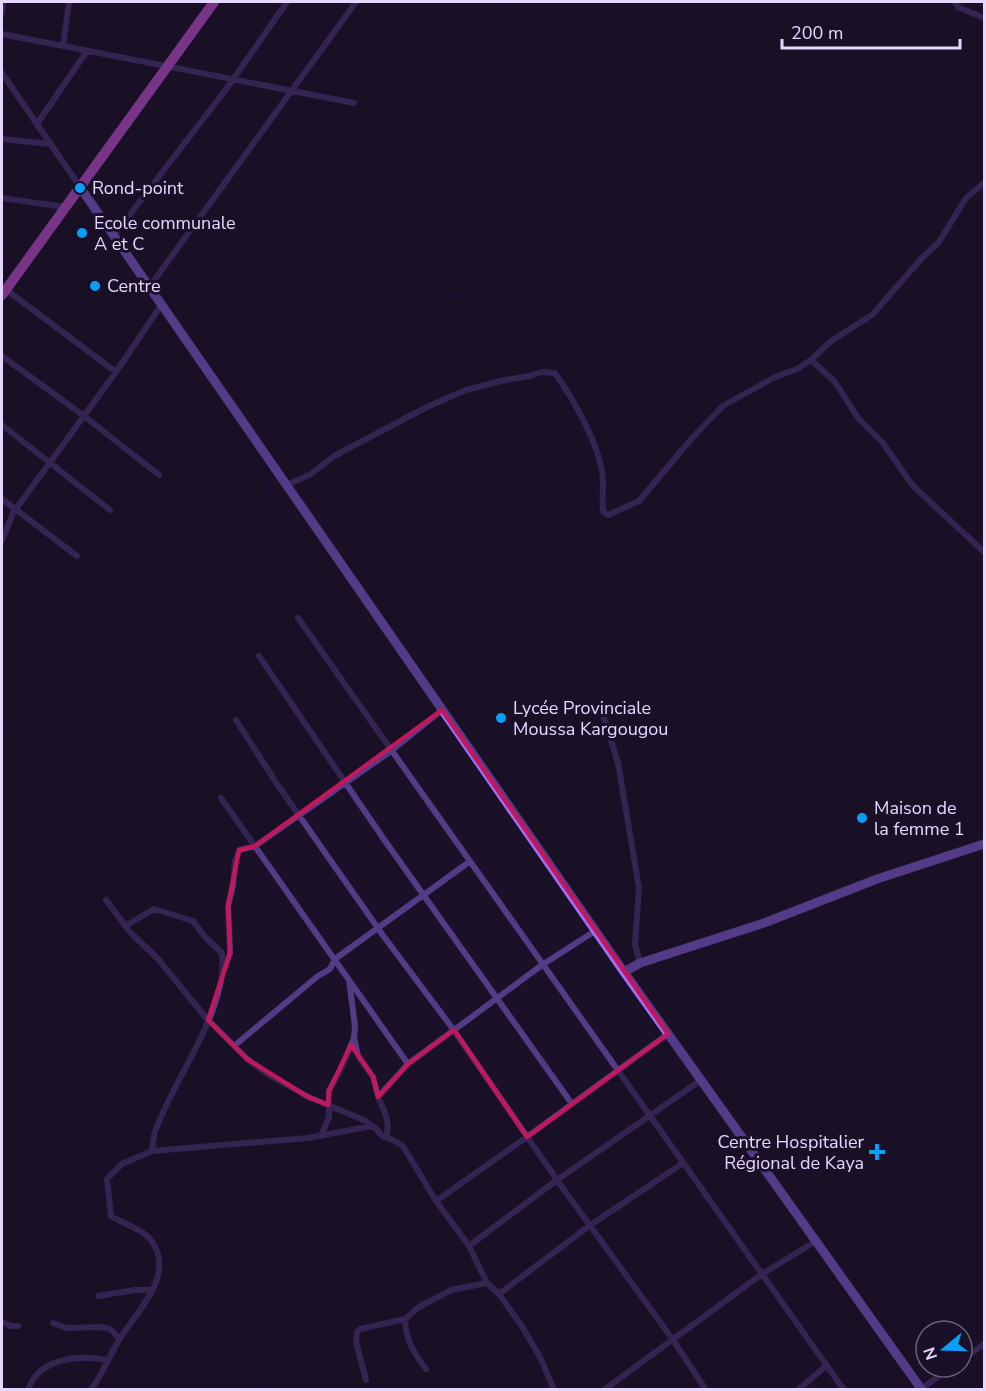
<svg xmlns="http://www.w3.org/2000/svg" width="986" height="1391" viewBox="0 0 986 1391" font-family="'Nunito Sans',sans-serif">
<rect width="100%" height="100%" fill="#1a1027"/>
<g fill="none" stroke-linecap="round" stroke-linejoin="round">
<path stroke="#0c1144" stroke-width="1.5" d="M470,291L515,328L521,339L525,352L541,371
M544,374L564,398L574,417L569,427C574,446 578,463 590,477L614,581L637,624L646,631L660,653L665,678L705,756L711,802L720,809L741,820L753,840L763,919
M272,459L279,450L312,432L335,403L361,385L382,360L391,339L399,333L417,307L470,291L484,284L502,262L513,237L510,232L495,223L487,214L482,203L488,168L493,106L503,66L496,2
M2,738L38,724L62,698L110,637L145,597L197,502L237,473L268,463
M753,1038C759,1016 781,943 767,926
M106,1196L85,1182L72,1170L86,1139L90,1126L89,1109L92,1090L115,1045L104,1017L83,998L72,967L67,910L68,886L75,859L81,839L93,828L107,792L120,775L122,758L141,736L149,722L174,704L224,629L240,596L246,573L263,530L271,485V470
M112,1200L187,1250L207,1278L239,1337L273,1390"/>
<path stroke="#533c85" stroke-width="6" d="M955,2L958,7L984,18
M2,13L3,2
M2,34L354,103
M63,46L69,2
M2,73L80,187
M37,124L87,51
M2,139L50,144
M2,198L65,207
M114,235L227,88L287,2
M150,286L356,2
M5,289L116,372
M2,356L84,416L159,475
M811,360L835,382L858,418L883,443L912,485L984,552
M2,425L110,510
M287,485L311,474L334,456L425,408L466,390L505,380L530,376L542,372L555,373C574,400 603,450 603,483C603,493 602,501 603,511L608,515L639,501L693,437L723,406L773,378L797,369L811,360L831,341L872,315L922,258L939,242L966,198L984,183
M2,499L77,556
M2,540L13,513L116,372L162,304
M298,618L844,1390
M259,656L383,838L572,1104
M603,715L618,763L639,888L635,944L640,963
M236,720L277,784L382,934L450,1025L557,1180L673,1340L706,1390
M221,798L408,1064
M106,900L130,932L158,959L207,1019L247,1059L267,1074L308,1097L364,1120L375,1128L382,1136L391,1139L403,1146L436,1201L469,1246L557,1180L701,1080
M125,926L154,909L193,921L205,937L222,953C229,1009 175,1076 156,1129C153,1136 153,1144 152,1151L308,1138L372,1126
M224,969L230,953L228,906L233,885L235,861L239,850L255,846L391,751L442,710
M349,980L355,1026L354,1037L358,1056L373,1077L378,1097
M234,1046L318,976L330,969L335,959L469,862
M321,1136L329,1117V1091L342,1067L354,1038
M386,1137C391,1123 384,1110 378,1097L408,1064L542,965L595,931
M436,1201L527,1137L668,1034
M469,1246L487,1283L499,1294L521,1325L540,1357L554,1390
M499,1294L589,1226L683,1163
M98,1296L135,1290H153
M405,1319C406,1340 413,1352 426,1369
M2,1322L11,1326H18
M53,1323L67,1328L100,1327L110,1329L120,1339
M962,1360L984,1344
M366,1380L356,1342L357,1332L360,1329L405,1319L419,1307L451,1290L487,1283
M921,1389L952,1367
M28,1390C39,1357 79,1355 108,1360
M91,1390C103,1373 110,1354 121,1337C138,1310 174,1277 153,1243C143,1228 125,1225 111,1216L107,1179L122,1164L152,1151
M604,1390L762,1274L816,1241
M798,1390L827,1365"/>
<path stroke="#9a70fc" stroke-width="9" d="M80,187L624,972L922,1390
M624,972L640,963L764,923L877,879L984,844"/>
<path stroke="#ec61fb" stroke-width="10" d="M2,295L214,2"/>
</g>
<path d="M0 0H986V1391H0ZM442,710L668,1034L527,1137L454,1030L408,1064L378,1097L373,1077L351,1045L329,1091L328,1105L308,1097L247,1059L208,1020L230,953L228,906L239,850L255,846Z" fill="#1a1027" fill-opacity=".55" fill-rule="evenodd"/>
<path fill="none" stroke="#c2185b" stroke-width="4.5" stroke-linejoin="round" d="M442,710L668,1034L527,1137L454,1030L408,1064L378,1097L373,1077L351,1045L329,1091L328,1105L308,1097L247,1059L208,1020L230,953L228,906L239,850L255,846Z"/>
<g fill="#089ff9" stroke="#1a1027" stroke-width="2">
<circle cx="80" cy="188" r="6"/>
<circle cx="82" cy="233" r="6"/>
<circle cx="95" cy="286" r="6"/>
<circle cx="501" cy="718" r="6"/>
<circle cx="862" cy="818" r="6"/>
<path d="M874 1143h6v6h6v6h-6v6h-6v-6h-6v-6h6z"/>
</g>
<g text-anchor="middle" dominant-baseline="central" stroke-width="6" stroke-linejoin="round" paint-order="stroke">
<g font-size="18" fill="#e6d7fe" stroke="#1a1027" text-anchor="start">
<text x="92" y="188">Rond-point</text>
<text x="94" y="223">Ecole communale<tspan x="94" dy="21">A et C</tspan></text>
<text x="107" y="286">Centre</text>
<text x="513" y="708">Lycée Provinciale<tspan x="513" dy="21">Moussa Kargougou</tspan></text>
<text x="874" y="808">Maison de<tspan x="874" dy="21">la femme 1</tspan></text>
<text x="864" y="1142" text-anchor="end">Centre Hospitalier<tspan x="864" dy="21">Régional de Kaya</tspan></text>
</g>
</g>
<rect width="986" height="1391" fill="none" stroke="#e6d7fe" stroke-width="6"/>
<g transform="translate(944 1349) rotate(251)"><circle r="28" fill="#1a1027" stroke="#6c607d" stroke-width="1.5"/>
<path d="M0-4.5L10 22L0 15L-10 22Z" fill="#089ff9"/>
<text y="-9" font-size="16" font-weight="bold" text-anchor="middle" fill="#e6d7fe">N</text>
</g>
<path d="M782 39v9h178v-9" fill="none" stroke="#e6d7fe" stroke-width="3"/>
<text x="791" y="39" font-size="18" fill="#e6d7fe" stroke="#1a1027" stroke-width="4.5" paint-order="stroke">200 m</text>
</svg>
